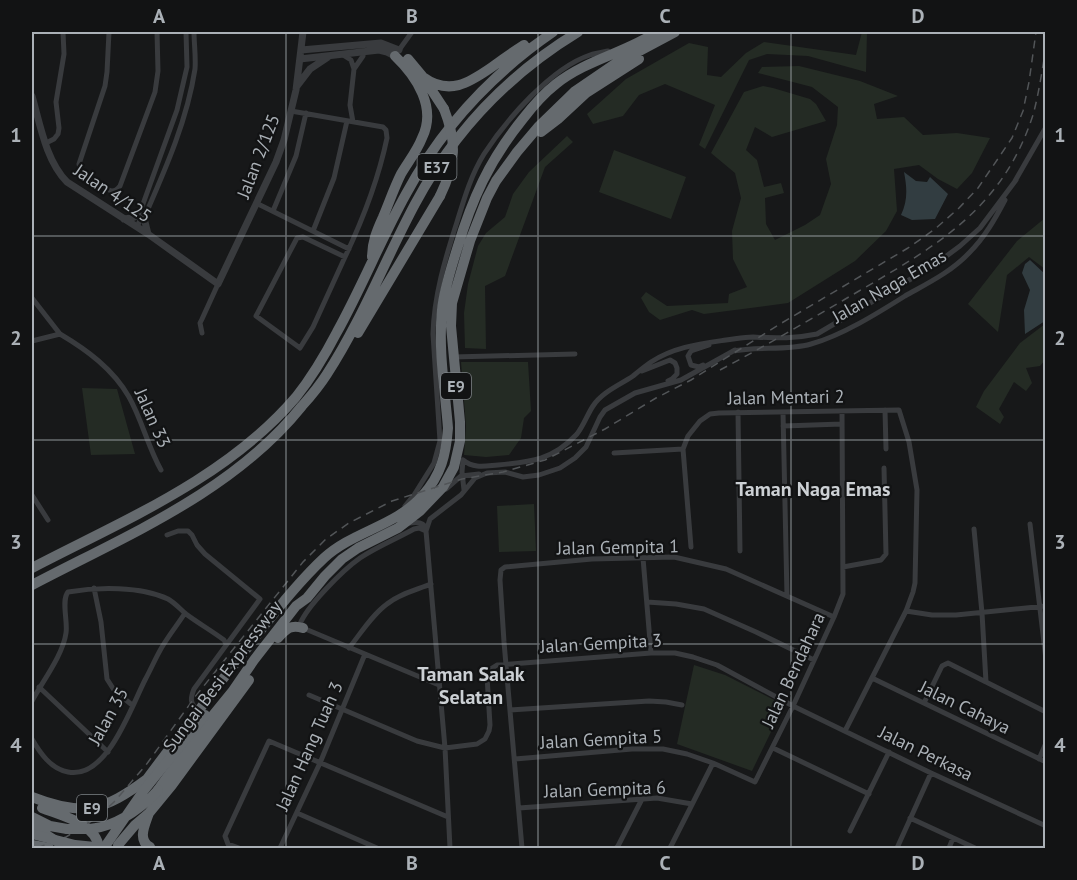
<svg xmlns="http://www.w3.org/2000/svg" width="1077" height="880" viewBox="0 0 1077 880" font-family="'PT Sans',sans-serif">
<rect width="100%" height="100%" fill="#171819"/>
<path fill="#242b24" d="M862,32H867L866,72L808,56L767,54L749,60L705,149L699,145L715,105L665,84L639,95L623,116L593,124L587,114L626,79L689,43L708,47L707,75L721,77L746,53L764,42L856,55Z
M799,66L860,81L898,96L874,104L877,119L904,117L923,135L957,133L990,138L972,173L957,189L938,179L919,165L894,169L897,211L886,231L855,261L788,303L704,314L692,310L660,320L649,312L641,298L646,292L667,306L728,303L729,294L747,287L733,259L732,231L741,198L735,173L711,153L744,92L763,86L773,88L810,99L816,104L826,121L772,137L755,127L746,150L757,160L764,187L781,183L784,193L765,198L766,224L775,240L805,225L820,215L831,184L826,159L837,125L838,107L812,87L758,73L762,67Z
M567,136L573,142L545,167L505,276L485,286L486,349L465,348L464,313L468,284L478,246L486,233L505,217L513,194L529,172Z
M614,150L686,177L671,219L599,192Z
M1045,218V269L1029,257L1007,275L998,332L968,304L1017,241Z
M1045,324V360L1040,366L1026,368L1032,383L1026,391L1014,382L999,409L1004,417L1000,424L976,407L984,391L1020,343Z
M461,362H528L531,411L524,418L521,438L509,455L486,457L464,455L466,426Z
M82,388L117,389L135,454L91,455Z
M534,504L536,551L499,552L497,506Z
M694,665L725,675L784,705L752,771L677,744Z"/>
<path fill="#323d41" d="M904,172L916,181L927,182L930,177L948,194L935,219L912,220L901,215C908,200 907,188 904,172Z
M1030,260L1045,274V301L1043,307L1045,321L1025,334L1024,310L1030,290L1022,273L1025,264Z"/>
<g fill="none" stroke-linecap="round" stroke-linejoin="round">
<path stroke="#393b3e" stroke-width="5" d="M109,32L107,72L105,86L79,164L81,173C88,177 105,190 112,191C117,191 117,189 120,186L155,92L158,71L157,32
M399,50L412,32
M343,55L351,60L354,69
M291,111L383,127L386,130L387,138C378,181 364,217 345,257L313,327L300,348L256,316L297,238L303,237L345,257
M353,122L350,105L354,69L363,56
M46,143L54,139L58,134L59,128L56,102L64,54L63,32
M1015,181L1046,127
M256,203L349,249
M273,211L296,156L306,113
M140,218L139,215L177,110L187,67L186,32
M137,227L140,220L144,218C165,170 187,121 195,69C196,57 194,43 194,32
M313,231L334,178L347,121
M32,298L60,334
M202,333L200,323L202,319L218,284
M32,341L60,334C87,350 113,369 129,397C142,420 148,447 161,470
M733,351C757,346 787,351 811,344C841,336 878,313 905,296C928,283 951,272 969,253C985,237 995,219 1005,200
M453,357L575,354
M703,365L699,367L691,365L688,356L691,351L709,345
M642,371L670,360L675,363L677,368V374L672,379L668,381
M885,410L886,449
M738,412L740,551
M783,412L787,596
M783,426L842,424
M614,453L683,449
M463,460C474,469 485,466 498,465C531,462 553,460 577,434C584,425 587,415 593,406C602,392 620,385 633,376C639,371 645,366 651,362C674,347 699,344 726,340C735,339 744,337 753,337C777,338 793,339 817,334L933,266L960,246L980,228L1016,180
M463,460L462,472L464,490
M446,489L461,476L479,474
M32,495L48,520
M405,506L414,495L434,463L440,441L433,334C434,296 445,259 457,222C464,199 471,175 484,154C506,120 551,68 590,55C596,53 603,52 608,51
M410,523C416,522 424,522 426,529
M1030,524L1046,660
M974,529L982,613L986,682
M167,535L178,531H188L192,535L197,545L205,554L260,599L194,689C190,699 190,703 198,711
M691,547L683,449L688,436L700,421L710,414L719,413L899,410L909,442L917,490L915,583L913,592L906,611L845,731
M643,558L651,653
M843,567L881,560L886,554L884,468
M94,588L101,622L107,679L114,690L132,705
M647,602L676,604L704,609L756,632L814,660
M906,611L932,615H956L1046,606
M300,624C307,606 343,570 360,558C376,547 396,539 414,529L419,528L426,531
M303,628L439,685
M349,648C361,633 372,615 387,604C399,594 416,590 431,584
M872,678L1046,762
M39,687L108,752
M309,695L417,741L445,748L477,744L485,739L489,731L490,725L487,676L489,670L497,665L651,653H675L693,657L717,665L793,706L931,773L1046,826
M32,701C42,682 63,655 66,633C68,622 61,600 68,592C97,587 141,586 168,599C175,603 180,609 186,614C198,623 212,631 224,640L226,644
M924,703L942,666L948,663L1046,712
M510,710L649,701L666,702L682,705
M32,739C40,753 51,769 68,772C107,780 131,707 145,680C151,669 156,657 162,647C169,635 178,624 185,613
M773,748L869,794
M515,759L632,749H663L687,754L713,763L755,782L793,706L834,617L843,594L842,411
M1039,759L1046,743
M519,808L657,798L692,804
M297,813L377,848
M910,818L975,848
M850,831L889,752
M239,848L228,844L225,836L269,741L448,817
M280,848L320,763L365,654
M450,848L445,748L426,531L430,519L461,495L475,478L487,473L505,472L523,477L539,475L560,468L575,458L586,447L600,417L605,410L635,393L681,380L735,350
M522,848L504,642L500,580L501,570L505,567L592,559L674,557L726,569L834,617
M616,848L618,846L642,799
M670,848L713,763
M897,848L931,773
M949,848L953,838"/>
<path stroke="#393b3e" stroke-width="7" d="M301,50L381,43L399,50
M300,59L379,50L387,52L395,56
M297,86L310,69L328,57
M32,96C40,124 46,161 67,182L148,234L218,284L276,162L284,140L296,90L303,32
M144,218L148,234
M124,219L132,218L139,215"/>
<path stroke="#656a6e" stroke-width="10" d="M408,59L423,77L444,109
M423,77C449,96 469,83 492,67C503,59 513,52 524,45
M541,132L558,119L586,93L639,59
M372,257C372,242 377,230 383,217C389,203 394,188 401,174C408,162 417,151 422,138C437,108 417,77 395,56
M358,333L440,196
M32,568C124,520 227,478 296,397C312,377 325,355 337,332C362,287 381,239 406,194C441,129 492,74 553,32
M32,585C127,535 233,492 302,406C311,396 320,385 327,374C362,320 385,260 415,204C453,133 509,74 578,32
M278,638C286,629 291,624 303,628
M158,790L197,735L232,692L254,660L296,606L307,598L325,576L342,559L358,548L398,528L420,511L443,487L454,467L460,441V422L451,326L452,303L470,241L487,198L496,181L517,152L539,126L574,92L615,64L675,32
M32,797C83,817 104,811 147,779C179,736 211,694 244,652C268,620 295,585 324,558C353,531 397,526 423,495C441,475 446,455 448,428C445,390 438,349 442,310C444,289 451,269 457,249C472,199 489,161 522,120C532,107 543,94 556,84C586,60 625,53 657,32
M42,808C62,816 96,823 99,848
M149,813C145,825 137,840 150,847
M32,817L50,826L67,829
M32,826L61,844L64,848
M32,845L49,848
M118,845L135,825L149,813L172,785L249,680"/>
<path stroke="#525558" stroke-width="1.5" stroke-dasharray="8 6" stroke-linecap="butt" d="M720,370C767,345 813,318 859,291C938,245 1003,208 1033,115C1039,93 1042,70 1046,48
M37,848L66,837L98,817L114,802L146,765L195,697L303,562L326,539L349,523L392,501L462,479L503,472L545,460L605,429L656,398L691,380L780,324L908,248L935,229L959,208L978,188L1012,138L1023,111L1029,82L1036,32"/>
<path stroke="#656a6e" stroke-width="10" d="M440,196C456,163 457,142 444,109
M67,829C79,829 90,830 101,827C122,822 144,806 158,790
M32,834L75,845L105,848
M104,848L144,790L205,715"/>
</g>
<path fill="none" stroke="#abb1b7" stroke-width="1.5" stroke-opacity="0.55" d="M286,32V848M538,32V848M791,32V848M32,236H1046M32,440H1046M32,644H1046"/>
<g text-anchor="middle" dominant-baseline="central" stroke-width="4.5" stroke-linejoin="round" paint-order="stroke">
<g fill="#121314" stroke="#7d8286" stroke-width="1.5">
<rect x="417.5" y="154" width="39" height="26" rx="4.5"/>
<rect x="441" y="373" width="30" height="26" rx="4.5"/>
<rect x="77" y="795" width="30" height="26" rx="4.5"/>
</g>
<g font-size="16" font-weight="bold" fill="#abb1b7">
<text x="437" y="167">E37</text>
<text x="456" y="386">E9</text>
<text x="92" y="808">E9</text>
</g>
<g font-size="18" fill="#abb1b7" stroke="#121314">
<text transform="translate(258 156) rotate(-69)">Jalan 2/125</text>
<text transform="translate(113 193) rotate(34)">Jalan 4/125</text>
<text transform="translate(889 286) rotate(-30)">Jalan Naga Emas</text>
<text transform="translate(786 397) rotate(-1)">Jalan Mentari 2</text>
<text transform="translate(153 418) rotate(66)">Jalan 33</text>
<text transform="translate(618 547) rotate(-1)">Jalan Gempita 1</text>
<text transform="translate(601 643) rotate(-3)">Jalan Gempita 3</text>
<text transform="translate(793 670) rotate(-65)">Jalan Bendahara</text>
<text transform="translate(222 676) rotate(-53)">Sungai Besi Expressway</text>
<text transform="translate(965 707) rotate(26)">Jalan Cahaya</text>
<text transform="translate(108 716) rotate(-61)">Jalan 35</text>
<text transform="translate(601 739) rotate(-3)">Jalan Gempita 5</text>
<text transform="translate(309 746) rotate(-66)">Jalan Hang Tuah 3</text>
<text transform="translate(926 753) rotate(26)">Jalan Perkasa</text>
<text transform="translate(605 789) rotate(-2)">Jalan Gempita 6</text>
</g>
<g font-size="20" font-weight="bold" fill="#ccd0d4" stroke="#121314">
<text x="813" y="489">Taman Naga Emas</text>
<text x="471" y="674">Taman Salak<tspan x="471" dy="23">Selatan</tspan></text>
</g>
</g>
<rect width="1077" height="880" fill="none" stroke="#121314" stroke-width="66"/>
<rect x="33" y="33" width="1011" height="814" fill="none" stroke="#abb1b7" stroke-width="2"/>
<g font-size="20" text-anchor="middle" font-weight="bold" fill="#abb1b7">
<text x="159" y="23">A</text>
<text x="412" y="23">B</text>
<text x="665" y="23">C</text>
<text x="918" y="23">D</text>
<text x="16" y="142">1</text>
<text x="1060" y="142">1</text>
<text x="16" y="345">2</text>
<text x="1060" y="345">2</text>
<text x="16" y="549">3</text>
<text x="1060" y="549">3</text>
<text x="16" y="752">4</text>
<text x="1060" y="752">4</text>
<text x="159" y="870">A</text>
<text x="412" y="870">B</text>
<text x="665" y="870">C</text>
<text x="918" y="870">D</text>
</g>
</svg>
